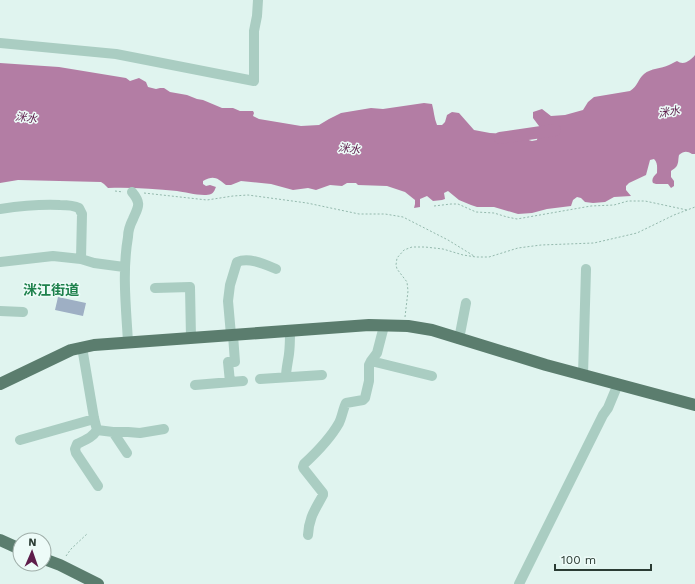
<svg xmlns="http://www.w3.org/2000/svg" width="695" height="584" viewBox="0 0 695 584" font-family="'Work Sans','Noto Sans SC',sans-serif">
<rect width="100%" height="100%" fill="#e0f4ef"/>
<path fill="#9eafc4" d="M58,297L86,303L83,316L55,310Z"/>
<path fill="#b37da4" d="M695,55V154H692C687,151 684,151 679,155C678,159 679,165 675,168C674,169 672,170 671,171V177L674,181V186L671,188L668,184H656L653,183C651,179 654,176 657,173C657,168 658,163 654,159L650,160L646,175L629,183L626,186V190L631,196L614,197L605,202L593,203L585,202L581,198L577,197L573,200L571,206L547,209L532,213L518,214L494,207H477L471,205L459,200L448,191L444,193L445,199L442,200L433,201L427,196L420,199V207L414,208L415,204V200L405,192L387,186L358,185L356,183H347L342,186L330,185L316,190L308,188L293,190L271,184L241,181L231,185H226C217,178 214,175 203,181V184L206,186L210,185L216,187C215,189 214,193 211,194C203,197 185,192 177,191C154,189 131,187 108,188L104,184L101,182L18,180L0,183V63L59,67L126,78L130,81L139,78L146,82L148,87L156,89L160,88H164L170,92L187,95L197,99L203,100L222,108H233L240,111H253L254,113L253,116L259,119L301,126L319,125L329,119L341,113L371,108L383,109L424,103L432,104C434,111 434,118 437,125H442L445,122L447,115L452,112L459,113L474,130L490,133L508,134L532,141L537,140L538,134L542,130L533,118V112L542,109L551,116L565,115L583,110L588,102L594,97L630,91C638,86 638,79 644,74C651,68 661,69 669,65C672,64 674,62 677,61C684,66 691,60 695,55Z"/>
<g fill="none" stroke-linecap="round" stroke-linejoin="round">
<path stroke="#b37da4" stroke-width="12" d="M500,138L555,130"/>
<path stroke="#94b9ad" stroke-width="1" stroke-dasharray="2 2" stroke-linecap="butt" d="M115,191L123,192
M144,193L207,200L233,196L248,195L307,203L359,214H385L403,217L448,240L474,256
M434,206L451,204H458L476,212L494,213L507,217L517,219L591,206L614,205L628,201H645L687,210
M405,317L408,291L407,282L397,269L396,265L397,258L404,250L412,247H425L443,249L463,255L476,257H489L518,248L541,245L594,243L637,233L674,215L695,207
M66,556L71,549L88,533"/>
<path stroke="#aacdc2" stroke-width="10" d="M0,43L116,54L254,81V31L257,16L258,0
M0,209C20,206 40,204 60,205C67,205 73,205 79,208L82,214L81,259
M0,262L53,256L81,259L94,263L124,267
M155,288L190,287L191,338
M0,311L23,312
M231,335L228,301L230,285L237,262C249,257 264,264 276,269
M459,339L466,303
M128,342C126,307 122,272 128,237C128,232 130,225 133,219C138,207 142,204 132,192
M82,347L94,418L97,430
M371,361L432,376
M583,375L586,269
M286,377C286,369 288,362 289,354C290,346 290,339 290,331
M260,379L322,375
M230,382L228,362H235L233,335
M195,385L243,381
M113,432L127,453
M20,440L94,419
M98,486L76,453L75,449L77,444C85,440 92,438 97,430L113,432H128L140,433L164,429
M308,535C309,517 315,510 323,495V493L304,469L303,467L304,464C317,452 330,439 339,423C342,417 343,409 346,403L363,400L365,398L369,381V365L371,361L377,353L384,326
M519,584L603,415L608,408L618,384"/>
<path stroke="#5b7d6e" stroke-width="12" d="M0,384L71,350L94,345L369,325L408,326L432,330L546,365L695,405
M0,540L20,549
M44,559L60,565L98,584"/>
</g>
<g text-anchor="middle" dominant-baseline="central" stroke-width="3" stroke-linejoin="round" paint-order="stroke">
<g font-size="11" font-style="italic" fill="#5e1d4b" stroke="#edfbf8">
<text transform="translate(669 112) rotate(-9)">洣水</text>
<text transform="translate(26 118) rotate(6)">洣水</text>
<text transform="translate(349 149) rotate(6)">洣水</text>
</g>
<g font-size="14" font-weight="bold" fill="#1e814c" stroke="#edfbf8">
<text x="51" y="290">洣江街道</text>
</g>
</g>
<g transform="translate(32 552) rotate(2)"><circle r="19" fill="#edfbf8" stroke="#9faea9"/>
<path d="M0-3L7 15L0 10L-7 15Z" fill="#5e1d4b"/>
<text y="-6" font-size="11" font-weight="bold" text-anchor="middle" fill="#2a3b33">N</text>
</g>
<path d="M555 564v6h96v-6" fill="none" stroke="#2a3b33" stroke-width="2"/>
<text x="561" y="564" font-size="12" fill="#2a3b33" stroke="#edfbf8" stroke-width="3" paint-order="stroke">100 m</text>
</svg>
